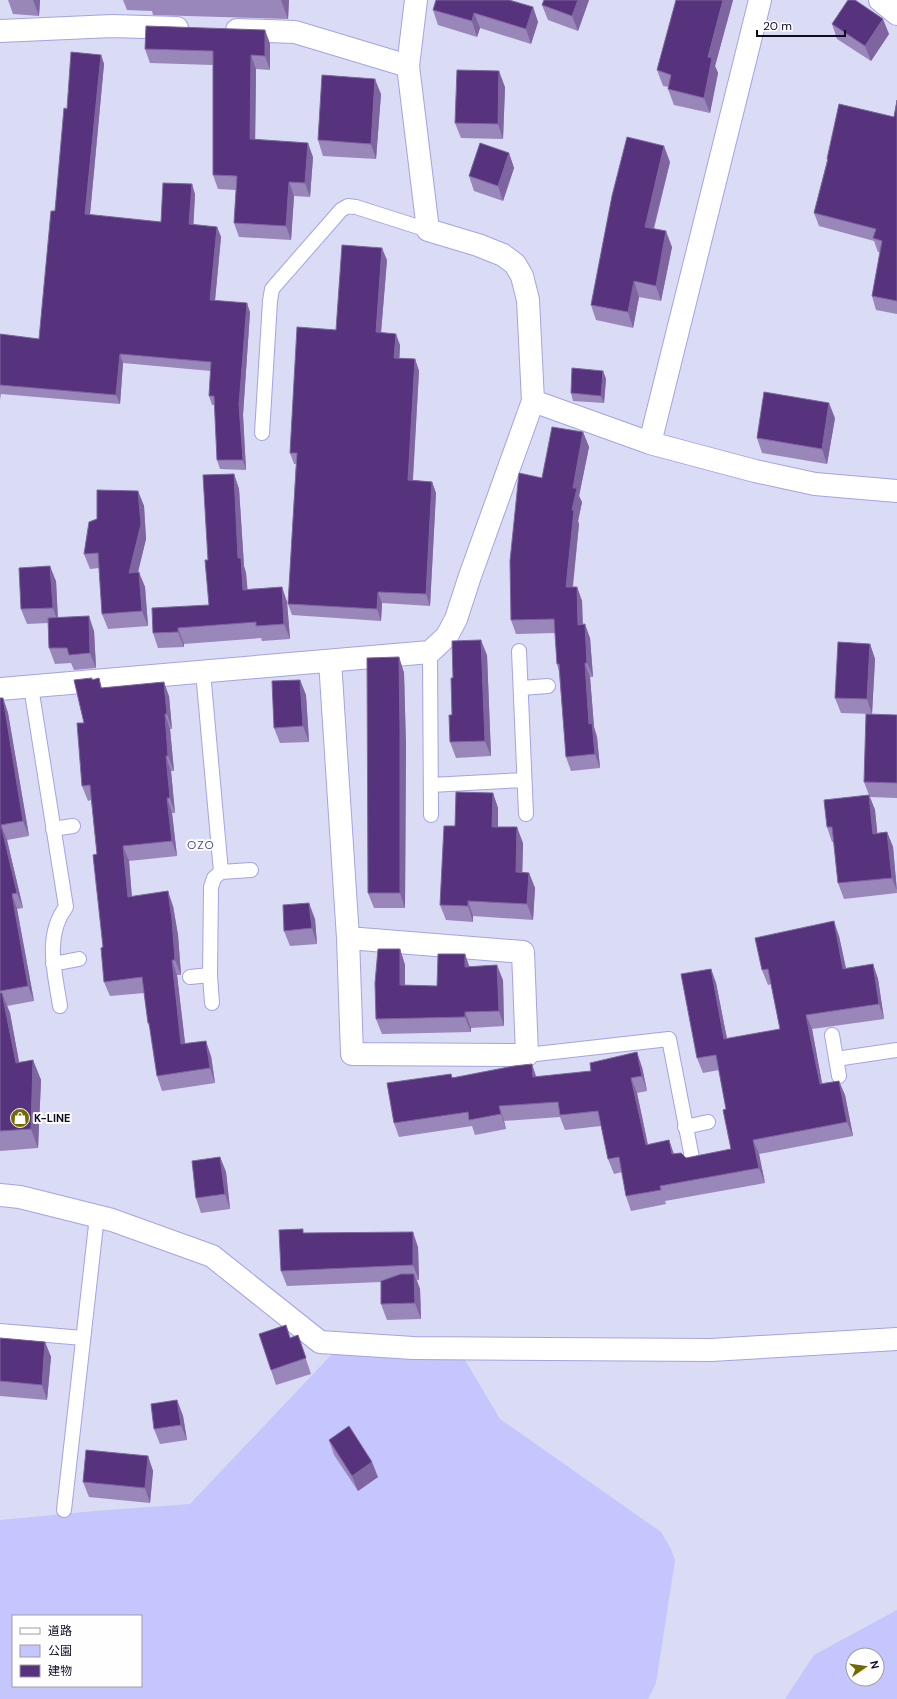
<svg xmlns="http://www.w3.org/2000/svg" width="897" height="1699" viewBox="0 0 897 1699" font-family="'DM Sans','Noto Sans JP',sans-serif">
<rect width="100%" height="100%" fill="#dadbf5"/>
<path fill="#c5c6fd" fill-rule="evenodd" d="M333,1353L465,1360L500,1419L661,1532L671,1549L675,1560L656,1683L648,1699H0V1520L95,1511L190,1504ZM13,1616H141V1686H13Z
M897,1610V1699H785L814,1655ZM853,1655H877V1679H853Z"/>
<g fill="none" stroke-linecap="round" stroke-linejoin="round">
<defs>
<path id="lane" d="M262,433L270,301L272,289L341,210L348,206L356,207L428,230
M519,651L526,814
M430,652L431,815
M203,672L221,872L214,878L211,887L210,975L212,1003
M31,687L66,907C44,936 55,973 60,1006
M521,688L548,686
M431,785L524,780
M53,829L73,826
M221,872L251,870
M53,964L79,959
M190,977L210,975
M832,1035L839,1076
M527,1055L669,1039L693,1163
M836,1059L897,1050
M685,1127L708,1122
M0,1331L83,1338
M64,1510L97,1216"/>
<path id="street" d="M760,0L650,443L755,471L815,484L897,491
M237,30L295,32L408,66
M0,31L112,26L177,28
M533,401L650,443
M330,661L348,938L352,1054L527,1055L523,952L348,938
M0,689L430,652L447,636L456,619L470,576L533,401L528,300L522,276L515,264L503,255L478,245L428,230L408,66L416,0
M0,1195L20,1197L112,1220L212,1256L320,1342L413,1348L711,1350L897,1339"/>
<path id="primary" d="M880,0L897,14"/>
</defs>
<use href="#lane" stroke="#a3a4e3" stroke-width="16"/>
<use href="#street" stroke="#a3a4e3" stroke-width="24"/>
<use href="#primary" stroke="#a3a4e3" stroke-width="24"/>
<use href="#lane" stroke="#fff" stroke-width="14"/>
<use href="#street" stroke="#fff" stroke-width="22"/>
<use href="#primary" stroke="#fff" stroke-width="22"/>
</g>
<path fill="#9887b8" d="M8,0H40L39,16L13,14Z
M123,0H289L288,19L153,15L152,11L127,10Z
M589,0L578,31L548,20L542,5Z
M676,0H733L715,66L718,73L710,113L674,105L668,89L669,87L663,86L657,70Z
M533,7L538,22L531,44L480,28L477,37L438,25L433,10Z
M832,24L889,34L871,61L837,39Z
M265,30L270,44V70L256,69L255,139L313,157L310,197L294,196L291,240L239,237L234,223L236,190L218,189L213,175V65L150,63L145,49Z
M101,55L104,64L90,215L161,222L195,194L193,225L217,227L221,237L215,301L250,312L243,415L246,470L220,469L217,460L215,405H212L209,396L211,371L123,363L120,404L1,394L0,400V334L39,339L67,109Z
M505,87L503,139L461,138L455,123Z
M381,94L376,159L323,156L318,140Z
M897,100V314L876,310L872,296L880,252H878L874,241L819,226L814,213L827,161V159L894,117Z
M509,153L514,168L503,201L474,191L469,176Z
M670,162L654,229L672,247L661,301L639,297L633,328L596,320L591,305Z
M387,260L381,333L400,345L399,358L415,359L419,371L413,480L432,482L436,493L430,606L382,603L381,621L292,615L288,604L296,464H294L290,453L336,330Z
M603,371L606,379L604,403L573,401L571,393Z
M835,418L827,464L762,453L757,438Z
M583,432L589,447L579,496L582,502L578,521L579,524L573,587H577L582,601L583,624L590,638L593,677H590L594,727L597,737L600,768L571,771L566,757L559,672L557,664L555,633L516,634L511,620L542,478Z
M234,474L239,489L244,566L246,573L247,589L282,587L287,602L290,639L262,641L261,638L184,644V647L158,648L153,633L209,605L208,560Z
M138,491L144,506L146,539L138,572L145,587L148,626L108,629L102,614L99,568L90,569L84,554L97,519Z
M56,581L58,618L94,631L96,668L74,670L71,663L55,664L49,648L48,623L27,624L21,609Z
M870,644L875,659L872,714L841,713L835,698Z
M487,655L491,756L456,758L450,742L452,715L453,678Z
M399,657L404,673L406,746L405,908H374L368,893Z
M99,678L102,688L169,696L172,729H170L174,771H171L175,813H172L177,856L129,861L132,897L173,906L178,935L181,975H177L185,1044L211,1056L215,1083L162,1091L157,1076L151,1031L148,1023L144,993L110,996L104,982L103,947L97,854L91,800L88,801L82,786L84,723L92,680Z
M300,680L306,695L309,742L280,743L274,728Z
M0,698H3L8,713L29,836L7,840L23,908L17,909L34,1001L7,1006L10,1013L19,1063L33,1060L41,1080L38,1148L0,1151Z
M897,715V798L870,797L875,810L877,833L887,832L893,847L897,893L844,899L838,883L834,842H832L827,827L869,795L864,782Z
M493,793L498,808V827L523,843L522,872L529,873L535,888L533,920L473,916V922L446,920L440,905L455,826Z
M315,919L317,944L290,946L284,931Z
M839,936L846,968L873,964L878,979L884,1019L812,1029L822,1084L845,1095L853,1136L759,1154L765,1183L665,1201L666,1204L631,1211L626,1196L622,1172L614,1174L608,1159L601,1126L565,1130L560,1117L504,1121L506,1129L475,1135L472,1126L399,1137L394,1123L451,1074L452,1077H536L642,1067L647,1091L637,1093L648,1145L669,1140L674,1154L686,1158L731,1149L726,1109L719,1070L703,1073L697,1058L711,969L716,983L727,1039L780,1029L771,984L768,985L762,970Z
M400,949L405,965V985L437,986L465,954L469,966L503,980L504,1026L471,1028V1032L382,1034L376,1019Z
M220,1157L226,1172L230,1209L201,1213L196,1198Z
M305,1233L418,1247L419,1280H417L420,1289L421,1319L387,1320L381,1304V1282L287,1286L281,1271Z
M0,1338L45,1342L51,1357L47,1400L0,1396Z
M290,1338L303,1350L311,1374L276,1385L271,1370Z
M177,1400L183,1416L187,1440L160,1444L154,1429Z
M329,1440L378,1477L358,1491L334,1455Z
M148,1456L153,1471L150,1503L89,1497L83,1482Z"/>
<path fill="#7e65a0" d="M33,0H40L39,16Z
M281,0H289L288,19Z
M578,0H589L578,31L572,16Z
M723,0H733L715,66L718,73L710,113L704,98L708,57Z
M533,7L538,22L531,44L526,29Z
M474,13L480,28L477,37L472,21Z
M883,19L889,34L871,61L865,46Z
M265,30L270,44V70L265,56Z
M101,55L104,64L89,224L85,214Z
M251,55L256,69L255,153L250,139Z
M499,71L505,87L503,139L498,124Z
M375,79L381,94L376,159L371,144Z
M308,143L313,157L310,197L305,183Z
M664,146L670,162L650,242L645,227Z
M509,153L514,168L503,201L498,186Z
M289,182L294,196L291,240L286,226Z
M192,184L195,194L193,234L189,224Z
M217,227L221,237L214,310L210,300Z
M666,231L672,247L661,301L656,286Z
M382,248L387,260L380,344L376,332Z
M634,281L639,297L633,328L628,312Z
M247,303L250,312L243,415L246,470L243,460L239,405Z
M396,334L400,345L399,370L394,358Z
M120,354L123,363L120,404L116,395Z
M415,359L419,371L412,492L408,480Z
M603,371L606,379L604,403L601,396Z
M829,403L835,418L827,464L822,449Z
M583,432L589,447L579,496L582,502L578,521L579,524L571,601L566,587L573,488Z
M234,474L239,489L244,566L246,573L249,605L243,590L238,558Z
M432,482L436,493L430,606L426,594Z
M138,491L144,506L146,539L134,588L129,573Z
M50,566L56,581L58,623L53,608Z
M139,572L145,587L148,626L142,611Z
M282,587L287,602L290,639L284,624Z
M577,587L582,601L583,639L578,625Z
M378,592L382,603L381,621L377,609Z
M89,616L94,631L96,668L90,653Z
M585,624L590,638L593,677L587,663Z
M178,628L184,644V647L178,632Z
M481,640L487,655L491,756L485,741Z
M870,644L875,659L872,714L867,699Z
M399,657L404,673L406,746L405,908L400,893Z
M585,663L590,677L594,727L597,737L600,768L595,754L589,724Z
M300,680L306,695L309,742L303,726Z
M164,682L169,696L172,729L167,714Z
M3,698L8,713L29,836L23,821Z
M165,714L170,729L174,771L168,756Z
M166,756L171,771L175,813L170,798Z
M493,793L498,808V842L492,827Z
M869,795L875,810L879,849L873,834Z
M167,798L172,813L177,856L172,841Z
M1,825L7,840L23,908L17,893Z
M517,827L523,843L522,887L516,872Z
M887,832L893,847L897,891L892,878Z
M123,846L129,861L133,912L128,897Z
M529,873L535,888L533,920L527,904Z
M168,891L173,906L178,935L181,975L175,960Z
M12,894L17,909L34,1001L28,986Z
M468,901L473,916V922L468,906Z
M309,903L315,919L317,944L312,928Z
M834,921L839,936L849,983L843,969Z
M400,949L405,965V1000L400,985Z
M465,954L470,969L465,967Z
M172,960L177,975L187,1059L181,1044Z
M873,964L878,979L884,1019L879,1004Z
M497,965L503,980L504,1026L499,1011Z
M711,969L716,983L730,1054L724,1039Z
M2,993L10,1013L23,1083L16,1063Z
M465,1012L471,1028V1032L465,1017Z
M806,1015L812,1029L825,1099L820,1084Z
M206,1041L211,1056L215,1083L210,1068Z
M637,1052L642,1067L647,1091L642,1076Z
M33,1060L41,1080L38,1148L31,1129Z
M532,1064L537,1079L533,1077Z
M631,1078L637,1093L651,1160L646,1145Z
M839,1081L845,1095L853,1136L847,1122Z
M499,1106L504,1121L506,1129L501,1114Z
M669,1140L674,1155L672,1154Z
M753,1140L759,1154L765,1183L759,1168Z
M220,1157L226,1172L230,1209L225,1194Z
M413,1232L418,1247L419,1280L413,1265Z
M414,1274L420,1289L421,1319L415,1303Z
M45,1342L51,1357L47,1400L42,1385Z
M177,1400L183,1416L187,1440L181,1425Z
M148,1456L153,1471L150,1503L145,1488Z
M372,1462L378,1477L358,1491L352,1476Z"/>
<path fill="#56337c" stroke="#7e65a0" d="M436,0H509L533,7L526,29L474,13L472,21L433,10Z
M544,0H578L572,16L542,5Z
M676,0H723L708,57L712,58L704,98L668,89L671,75L657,70Z
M848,0H855L883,19L865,46L832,24Z
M146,26L265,30V56L251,55L250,139L308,143L305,183L289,182L286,226L234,223L237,176L213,175V51L145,49Z
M71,52L101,55L85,214L161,222L163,183L192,184L189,224L217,227L210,300L247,303L239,405L243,460H217L214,396H209L211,362L120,354L116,395L0,385V334L39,339L51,211H55L64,108L67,109Z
M457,70L499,71L498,124L455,123Z
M322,75L375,79L371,144L318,140Z
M897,100V301L872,296L882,241L873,238L876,229L814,213L828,159H827L839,104L894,117Z
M627,137L664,146L645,227L666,231L656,286L634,281L628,312L591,305L612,196Z
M480,143L509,153L498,186L469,176Z
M342,245L382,248L376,332L396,334L394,358L415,359L408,480L432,482L426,594L378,592L377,609L288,604L297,453H290L297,327L336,330Z
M572,368L603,371L601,396L571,393Z
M764,392L829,403L822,449L757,438Z
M552,427L583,432L573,488H577L572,510H574L566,587H577L578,625L585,624L587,663H585L589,724L592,723L595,754L566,757L559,664H557L554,619L511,620L510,561L519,473L542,478Z
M234,474L238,558H241L243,590L282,587L284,624L256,626V622L178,628V632L153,633L152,608L209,605L205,560H208L203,475Z
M97,490L138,491L141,524L129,573L139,572L142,611L102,614L98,553L84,554L89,522L97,519Z
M50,566L53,608L21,609L19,568Z
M89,616L90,653L69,655L67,648H49L48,618Z
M481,640L485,741L450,742L449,715H452L451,678H453L452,641Z
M838,642L870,644L867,699L835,698Z
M399,657L400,731V893H368L367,658Z
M92,678V680L99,678L101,688L164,682L167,714H165L168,756H166L170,798H167L172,841L123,846L128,897L168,891L172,920L175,960H172L181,1044L206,1041L210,1068L157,1076L149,1023H148L142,977L104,982L101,948L103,947L93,855L97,854L90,785L82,786L77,723H84L74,680Z
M300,680L303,726L274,728L272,681Z
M0,698H3L23,821L1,825L17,893L12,894L28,986L0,991Z
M866,714L897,715V783L864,782Z
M456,792L493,793L492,827H517L516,872L529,873L527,904L468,901V906L440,905L444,826H455Z
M869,795L873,834L887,832L892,878L838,883L832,827H827L824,800Z
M309,903L312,928L284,931L283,905Z
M834,921L843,969L873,964L879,1004L806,1015L820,1084L839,1081L847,1122L753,1140L759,1168L660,1186L661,1190L626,1196L619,1157L608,1159L598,1111L560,1115L558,1102L499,1106L501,1114L469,1120L468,1112L394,1123L387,1083L451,1074L452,1078L514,1066L532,1064L533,1077L591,1071L590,1063L637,1052L642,1076L631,1078L646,1145L669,1140L672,1154L681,1153L686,1158L731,1149L723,1110L726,1109L716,1055L697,1058L681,974L711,969L724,1039L780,1029L768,969L762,970L755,938Z
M378,949H400V985L437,986L438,954H465V967L497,965L499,1011L465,1012V1017L376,1019L375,983Z
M0,993H2L16,1063L33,1060L31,1129L0,1131Z
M220,1157L225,1194L196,1198L192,1161Z
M303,1229V1233L413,1232V1265L281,1271L279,1230Z
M401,1274H414L415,1303L381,1304V1281Z
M286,1325L290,1338L298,1335L306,1358L271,1370L259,1334Z
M0,1338L45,1342L42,1385L0,1381Z
M177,1400L181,1425L154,1429L151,1404Z
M349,1426L372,1462L352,1476L329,1440Z
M86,1450L148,1456L145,1488L83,1482Z"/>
<defs>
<symbol id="shop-disc" viewBox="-11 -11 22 22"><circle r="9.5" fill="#726901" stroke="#fefefe"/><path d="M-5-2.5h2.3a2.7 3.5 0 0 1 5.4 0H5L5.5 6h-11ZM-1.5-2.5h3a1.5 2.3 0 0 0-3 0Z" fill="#fff"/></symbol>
</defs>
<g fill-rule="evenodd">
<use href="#shop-disc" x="9" y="1107" width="22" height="22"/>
</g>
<g text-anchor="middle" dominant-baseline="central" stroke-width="4" stroke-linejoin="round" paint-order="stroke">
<g font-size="11" font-weight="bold" fill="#0e0c23" stroke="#fefefe" text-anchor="start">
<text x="34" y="1118">K-LINE</text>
</g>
<g font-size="12" letter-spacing="1" fill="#504e87" stroke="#fefefe">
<text x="201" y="845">OZO</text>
</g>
</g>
<rect x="12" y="1615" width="130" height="72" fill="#fefefe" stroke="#9e9da6"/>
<rect x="20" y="1628" width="20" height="6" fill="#ffffff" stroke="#9e9da6"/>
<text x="48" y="1635" font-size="12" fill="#0e0c23">道路</text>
<rect x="20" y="1645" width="20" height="12" fill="#c5c6fd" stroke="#9e9da6"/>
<text x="48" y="1655" font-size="12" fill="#0e0c23">公園</text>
<rect x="20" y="1665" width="20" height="12" fill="#56337c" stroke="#9e9da6"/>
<text x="48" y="1675" font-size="12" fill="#0e0c23">建物</text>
<g transform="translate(865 1667) rotate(77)"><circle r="19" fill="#fefefe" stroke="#9e9da6"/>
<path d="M0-3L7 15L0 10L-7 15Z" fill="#726901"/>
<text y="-6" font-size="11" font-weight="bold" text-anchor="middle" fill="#0e0c23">N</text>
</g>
<path d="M757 30v6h88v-6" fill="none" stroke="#0e0c23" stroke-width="2"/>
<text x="763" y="30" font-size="12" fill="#0e0c23" stroke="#fefefe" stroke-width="3" paint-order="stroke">20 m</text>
</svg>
